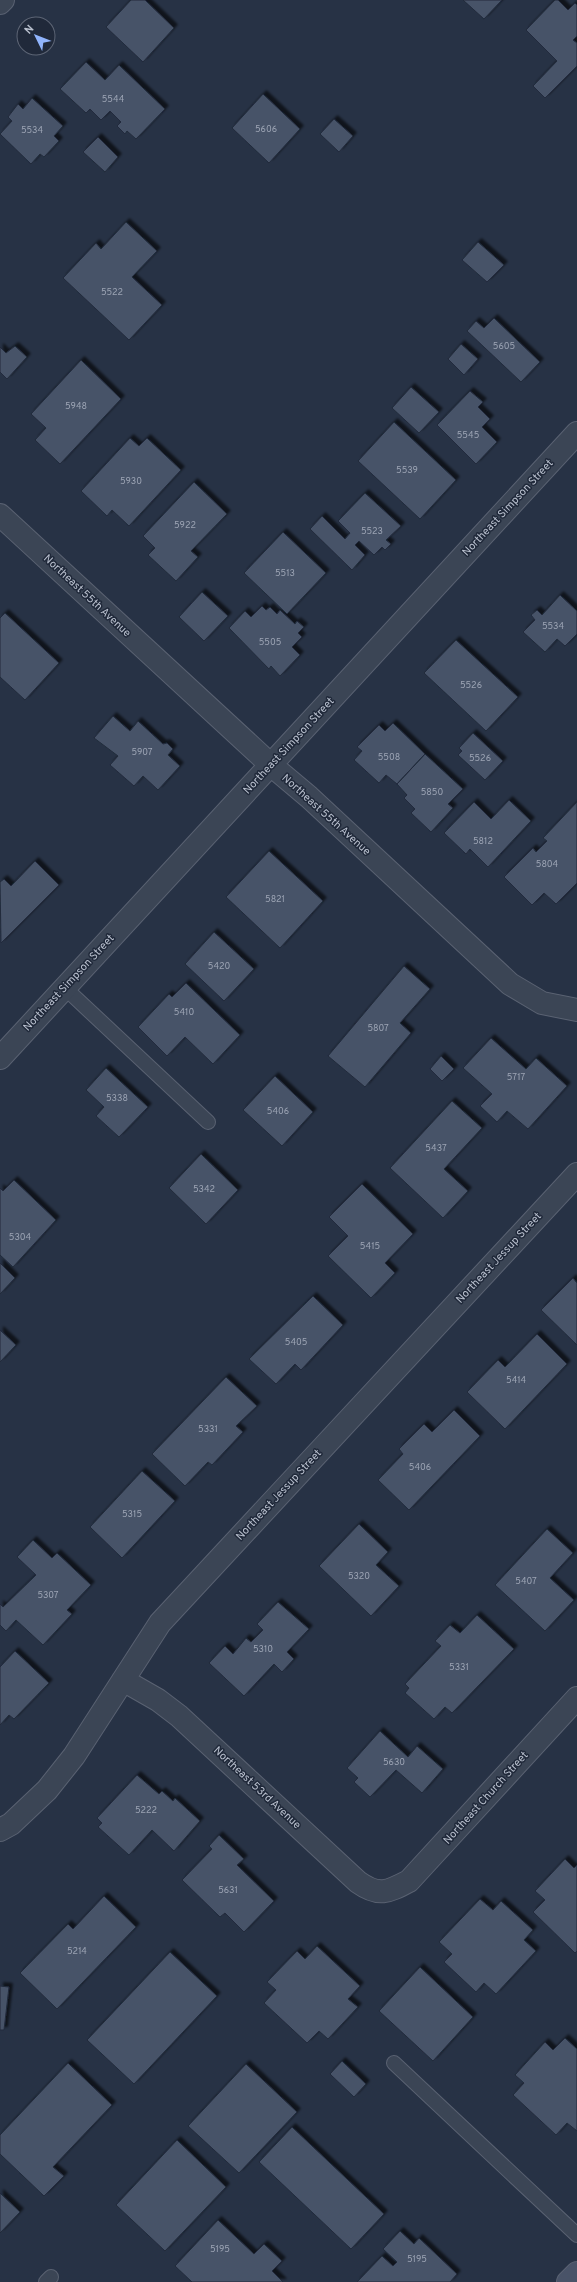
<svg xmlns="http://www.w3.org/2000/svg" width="577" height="2282" viewBox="0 0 577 2282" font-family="Overpass,sans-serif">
<defs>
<filter id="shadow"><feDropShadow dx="3.5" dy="-3.5" stdDeviation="1" flood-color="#0009"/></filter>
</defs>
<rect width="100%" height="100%" fill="#273245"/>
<path fill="#465267" stroke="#222b3c" filter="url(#shadow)" d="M131,0H145L174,28L143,62L106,27Z
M463,0H502L484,19Z
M555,0H558L568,10L575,3L577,5V36L573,40L577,43V66L545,98L533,86L557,61L526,30Z
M86,62L105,80L119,65L165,109L136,139L127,131L125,134L117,126L121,122L110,111L101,120L90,109L86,113L60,89Z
M263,94L300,129L269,163L232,128Z
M32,98L63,126L54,136L59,141L44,157L40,154L31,164L0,134L12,121L8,117L18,104L23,109Z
M334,119L353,136L339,152L320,134Z
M98,137L118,157L105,172L83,152Z
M126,222L157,251L132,277L162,305L129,340L63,278L96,243L101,249Z
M478,242L504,265L487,282L462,260Z
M494,318L540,362L521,382L467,331L476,321L484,328Z
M461,344L478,359L464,375L448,359Z
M15,346L27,357L7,379L0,372V347L6,353Z
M81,360L121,399L60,464L35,440L46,428L31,414Z
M411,387L439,412L419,433L392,408Z
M470,391L483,402L478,407L490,419L482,427L497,442L476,464L437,425Z
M394,422L456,480L420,519L358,461Z
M130,438L139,446L147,438L181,470L129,526L112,510L107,516L81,491Z
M194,482L227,514L191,551L198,557L176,581L148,555L155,548L143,536Z
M365,493L401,526L386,540L391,544L385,550L382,547L374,555L359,541L355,545L365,555L352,570L310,529L322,516L345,539L350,533L338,521Z
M283,532L326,573L287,614L244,573Z
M202,592L228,616L204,641L179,617Z
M560,595L577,611V634L565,646L557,639L545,652L523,632L535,620L531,615L537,610L542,615Z
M262,606L266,610L270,607L277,614L280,610L295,624L297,621L304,627L298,633L302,637L292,647L300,655L280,676L271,666L269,669L229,628L245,611L251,617Z
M5,613L59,663L25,700L0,677V618Z
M456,640L518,697L486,731L424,673Z
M113,716L130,731L138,721L163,744L167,743L173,749L168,755L180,766L158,790L143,776L134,786L110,765L118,756L94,738Z
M393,723L425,754L397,784L386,775L379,783L354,760L362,751L357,747L379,725L385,731Z
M473,733L503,761L485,780L458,755L462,751L459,748Z
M425,754L463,789L448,804L453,808L431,832L411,813L415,809L404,798L407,795L397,784Z
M509,800L531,821L488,867L470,849L466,854L444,833L474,802L491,819Z
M577,802V883L556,904L544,893L532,905L504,877L533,848L536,852L547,841L543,838Z
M269,851L323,901L280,948L226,897Z
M35,861L59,885L1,943L0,882L4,879L11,886Z
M214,932L254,969L224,1001L185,964Z
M404,966L430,989L400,1023L411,1033L365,1087L328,1056Z
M186,983L240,1035L213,1064L185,1037L167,1056L138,1027L169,994L172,997Z
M491,1038L526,1069L536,1058L567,1086L528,1129L507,1111L497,1122L480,1106L492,1094L463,1068Z
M441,1056L454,1069L442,1081L430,1069Z
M106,1068L148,1107L119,1137L96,1116L104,1107L86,1090Z
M275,1076L313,1112L282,1146L243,1110Z
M452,1101L482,1128L444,1169L468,1191L443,1218L390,1168Z
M201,1154L238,1190L206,1224L169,1188Z
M14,1180L56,1220L13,1267L0,1255V1188L3,1191Z
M362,1184L413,1234L385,1263L395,1273L371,1298L328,1256L348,1236L329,1217Z
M0,1263L15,1278L0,1294Z
M573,1278L577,1283V1345L541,1310Z
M313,1296L343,1325L301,1370L295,1364L276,1384L249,1359Z
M0,1330L16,1345L0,1362Z
M537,1334L567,1364L505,1429L467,1392L498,1360L505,1367Z
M226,1377L257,1406L236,1426L243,1432L212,1465L208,1462L185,1486L152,1454Z
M454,1410L480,1436L409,1510L378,1480L403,1454L399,1449L424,1424L432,1432Z
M142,1471L175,1501L122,1558L90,1527Z
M359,1524L388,1552L376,1565L399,1586L371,1616L319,1566Z
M547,1529L573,1553L550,1578L574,1600L545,1631L495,1585Z
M33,1540L52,1558L57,1553L91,1585L67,1610L72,1614L43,1645L16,1620L6,1631L0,1625V1604L3,1607L36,1575L17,1557Z
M278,1602L309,1629L287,1652L294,1659L282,1672L274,1664L244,1696L209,1663L225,1646L233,1654L246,1638L251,1642L263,1630L257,1624Z
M477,1615L514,1649L452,1713L445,1707L434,1719L405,1693L409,1688L405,1684L441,1646L435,1641L450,1625L460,1633Z
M15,1651L49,1683L14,1719L9,1715L0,1725V1667Z
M380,1731L408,1757L417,1746L443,1769L422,1793L396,1770L370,1797L354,1782L358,1778L347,1768Z
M137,1775L159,1794L162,1791L173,1801L175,1798L200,1821L174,1851L152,1830L129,1855L98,1827L102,1823L97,1818Z
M219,1835L244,1859L237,1865L274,1901L244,1932L225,1913L220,1917L182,1880L212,1849L209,1846Z
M565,1859L574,1868L577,1865V1951L575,1953L533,1912L545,1900L535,1891Z
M104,1896L136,1927L57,2009L20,1973L68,1924L73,1929Z
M480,1899L493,1910L501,1901L533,1930L524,1940L536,1951L496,1994L484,1983L476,1992L444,1962L452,1954L439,1942Z
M317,1946L360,1986L348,1999L358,2007L328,2039L319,2031L307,2043L264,2003L276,1990L267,1982L297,1951L305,1959Z
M170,1952L217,1996L134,2084L87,2040Z
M420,1967L473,2017L433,2061L379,2011Z
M0,1986L9,1987L4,2030H0Z
M565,2038L577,2049V2131L567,2123L556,2135L513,2095L524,2083L515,2075L545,2042L553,2050Z
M342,2061L366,2084L354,2097L330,2074Z
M68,2063L112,2105L53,2167L64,2176L44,2196L0,2154V2135Z
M246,2064L297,2112L239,2173L188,2126Z
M292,2127L384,2214L351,2249L259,2162Z
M177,2140L226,2187L165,2251L116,2205Z
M0,2193L20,2212L0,2233Z
M218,2220L254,2254L264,2244L282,2261L272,2271L283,2282H192L175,2266Z
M400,2231L414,2244L419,2238L457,2274L450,2282H357L382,2256L393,2266L397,2262L383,2249Z"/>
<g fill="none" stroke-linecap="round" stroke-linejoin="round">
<defs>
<path id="service" d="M65,988L208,1122
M394,2063L577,2235
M46,2282L51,2277"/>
<path id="minor" d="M0,3L3,0
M0,515L271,765L309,797L510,984L542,1003L577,1010
M0,1058L577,433
M123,1680L158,1700L179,1716L358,1882C379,1897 388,1892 409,1881L577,1698
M0,1830L11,1824L47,1790L74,1756L160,1623L577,1174"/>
<path id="secondary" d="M568,2282L577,2273"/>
</defs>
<use href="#service" stroke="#5a6272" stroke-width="16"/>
<use href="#minor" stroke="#5a6272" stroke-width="24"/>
<use href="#secondary" stroke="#5a6272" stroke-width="24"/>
<use href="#service" stroke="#3b4555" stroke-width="14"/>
<use href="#minor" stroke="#3b4555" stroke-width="22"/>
<use href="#secondary" stroke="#495368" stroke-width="22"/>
</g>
<g text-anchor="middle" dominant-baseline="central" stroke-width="3" stroke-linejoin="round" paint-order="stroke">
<g font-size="9" fill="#9ca4b4">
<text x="113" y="99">5544</text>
<text x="266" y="129">5606</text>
<text x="32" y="130">5534</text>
<text x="112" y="292">5522</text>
<text x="504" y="346">5605</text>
<text x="76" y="406">5948</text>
<text x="468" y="435">5545</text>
<text x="407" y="470">5539</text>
<text x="131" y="481">5930</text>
<text x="185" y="525">5922</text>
<text x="372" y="531">5523</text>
<text x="285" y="573">5513</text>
<text x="553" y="626">5534</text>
<text x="270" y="642">5505</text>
<text x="471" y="685">5526</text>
<text x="142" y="752">5907</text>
<text x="389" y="757">5508</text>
<text x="480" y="758">5526</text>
<text x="432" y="792">5850</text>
<text x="483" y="841">5812</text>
<text x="547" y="864">5804</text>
<text x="275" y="899">5821</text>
<text x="219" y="966">5420</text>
<text x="184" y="1012">5410</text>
<text x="378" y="1028">5807</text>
<text x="516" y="1077">5717</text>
<text x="117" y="1098">5338</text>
<text x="278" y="1111">5406</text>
<text x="436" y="1148">5437</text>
<text x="204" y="1189">5342</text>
<text x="20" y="1237">5304</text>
<text x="370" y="1246">5415</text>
<text x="296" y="1342">5405</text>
<text x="516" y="1380">5414</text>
<text x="208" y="1429">5331</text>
<text x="420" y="1467">5406</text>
<text x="132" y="1514">5315</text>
<text x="359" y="1576">5320</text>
<text x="526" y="1581">5407</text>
<text x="48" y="1595">5307</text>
<text x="263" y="1649">5310</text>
<text x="459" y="1667">5331</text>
<text x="394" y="1762">5630</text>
<text x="146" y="1810">5222</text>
<text x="228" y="1890">5631</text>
<text x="77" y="1951">5214</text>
<text x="220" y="2249">5195</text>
<text x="417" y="2259">5195</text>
</g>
<g font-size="11" fill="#b9c0ce" stroke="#20293a">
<text transform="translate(508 508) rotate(-47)">Northeast Simpson Street</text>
<text transform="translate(87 596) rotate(43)">Northeast 55th Avenue</text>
<text transform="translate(289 746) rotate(-47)">Northeast Simpson Street</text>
<text transform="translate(326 815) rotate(42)">Northeast 55th Avenue</text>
<text transform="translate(69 983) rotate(-47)">Northeast Simpson Street</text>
<text transform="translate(499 1258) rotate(-47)">Northeast Jessup Street</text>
<text transform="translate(279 1495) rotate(-47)">Northeast Jessup Street</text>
<text transform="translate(257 1788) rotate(43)">Northeast 53rd Avenue</text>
<text transform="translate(486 1798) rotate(-48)">Northeast Church Street</text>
</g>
</g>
<g transform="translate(36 36) rotate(313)"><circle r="19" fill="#20293a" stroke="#5d6575"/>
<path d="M0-3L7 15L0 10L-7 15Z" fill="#90b4fc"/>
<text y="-6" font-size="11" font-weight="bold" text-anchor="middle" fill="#b9c0ce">N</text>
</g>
</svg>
